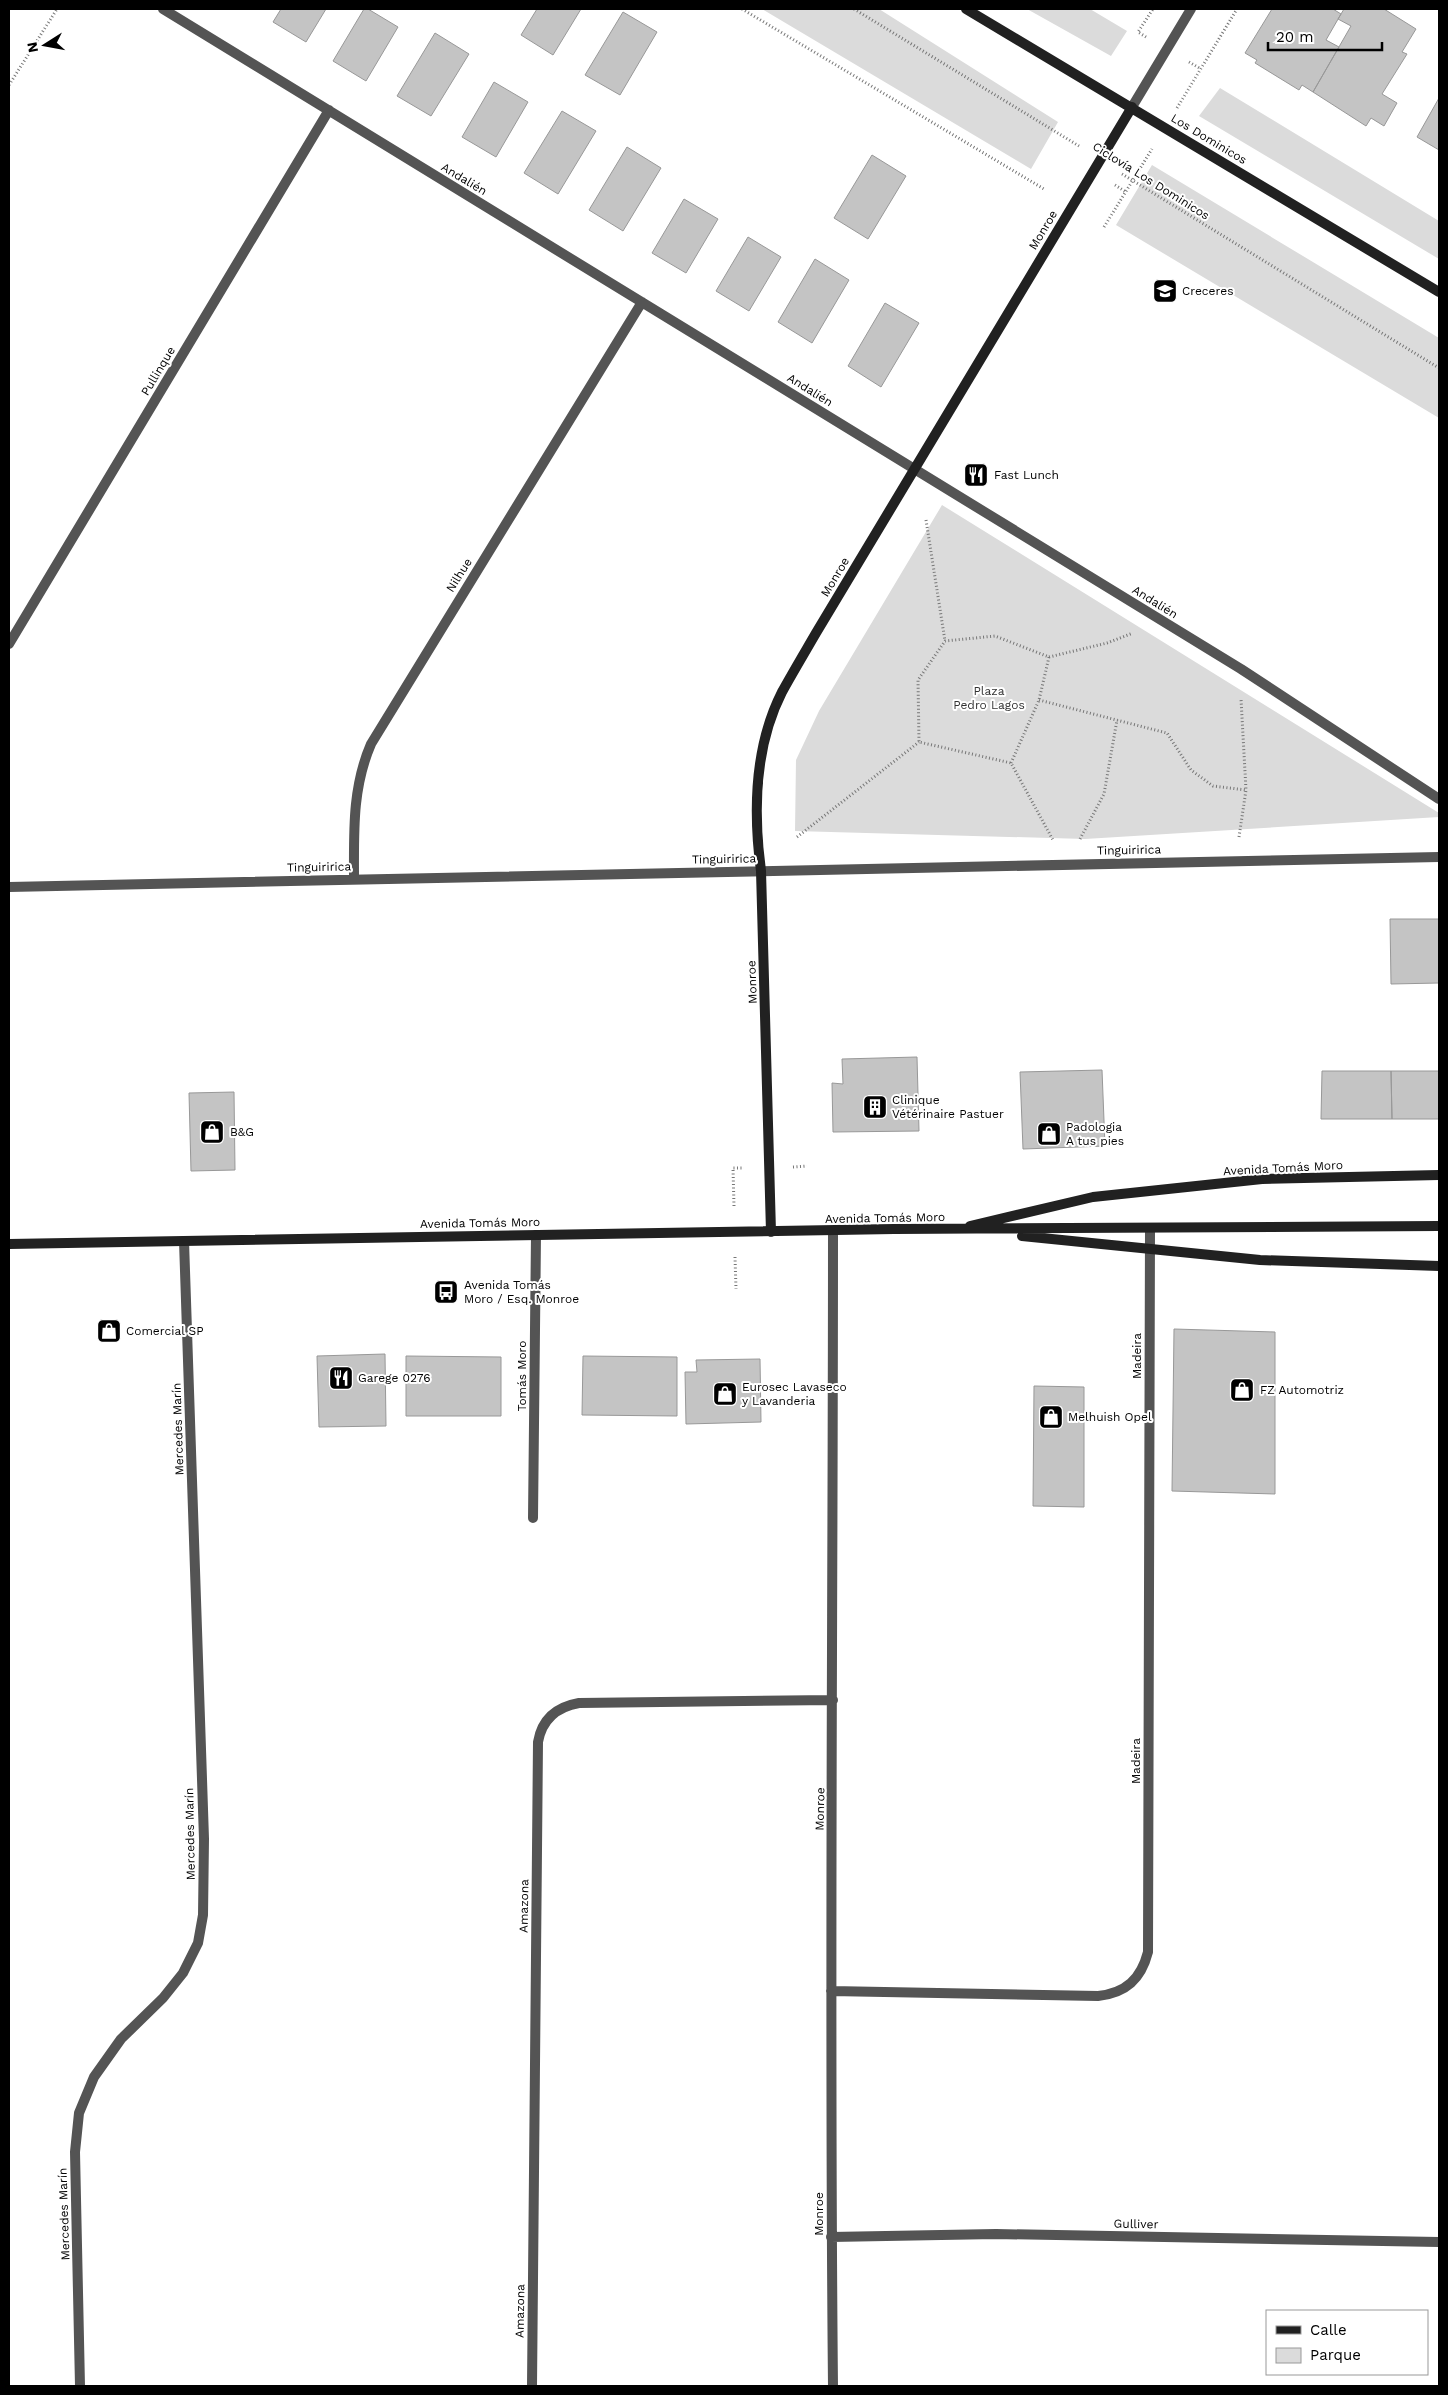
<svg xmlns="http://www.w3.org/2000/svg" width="1448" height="2395" viewBox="0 0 1448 2395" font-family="'Work Sans',sans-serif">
<rect width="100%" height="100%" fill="#fff"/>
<path fill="#dbdbdb" d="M762,9H879L1058,122L1031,169Z
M1027,9H1090L1127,31L1111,56Z
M1220,88L1439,221V259L1199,116Z
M1152,165L1439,338V418L1116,225Z
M942,505L1439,813V817L1085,839L795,831L796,760L819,711Z"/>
<path fill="#c4c4c4" stroke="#989898" d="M281,9H326L306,42L273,22Z
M364,9H368L398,27L366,81L333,61Z
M537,9H581L553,55L521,35Z
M1272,9H1333L1341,14L1326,40L1339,47L1313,92L1302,85L1299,90L1255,63L1257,60L1245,53Z
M1344,9H1384L1416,29L1402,52L1407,54L1382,94L1397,103L1384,126L1371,118L1366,126L1313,92L1351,26L1338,19Z
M623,12L657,32L620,95L585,75Z
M435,33L469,54L431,116L397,96Z
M494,82L528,102L496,157L462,137Z
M1439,98V150L1417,137Z
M562,111L596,131L558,194L524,173Z
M627,147L661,168L623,231L589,210Z
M872,155L906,176L868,239L834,218Z
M684,199L718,219L686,273L652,253Z
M748,237L781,257L749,311L716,291Z
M815,259L849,280L812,343L778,322Z
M885,303L919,323L881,387L848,366Z
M1390,919H1439V983L1391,984Z
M917,1057L919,1131L833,1132L832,1083L843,1084L842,1059Z
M1102,1070L1105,1146L1023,1149L1020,1072Z
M1322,1071H1391L1392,1119H1321Z
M1391,1071H1439V1119H1392Z
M234,1092L235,1170L191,1171L189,1093Z
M1174,1329L1275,1332V1494L1172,1491Z
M385,1354L386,1426L319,1427L317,1356Z
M406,1356L501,1357V1416H406Z
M583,1356L677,1357V1416L582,1415Z
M760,1359L761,1422L686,1424L685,1372H697L696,1360Z
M1034,1386L1084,1387V1507L1033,1506Z"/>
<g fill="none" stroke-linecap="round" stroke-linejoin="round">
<path stroke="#767676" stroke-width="3" stroke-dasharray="1 2.5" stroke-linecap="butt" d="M742,9L1044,189
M854,9L1079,146
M1146,37L1138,32L1153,9
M1189,62L1201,69
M9,85L57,9
M1177,108L1237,9
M1122,174L1439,368
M1115,185L1126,192
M1104,227L1152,149
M926,520L945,641
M1049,657L1107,643L1133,633
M1039,700L1167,733L1191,770L1213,786L1246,790
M1011,763L1039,700L1049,657L995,636L945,641L918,680L919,742L1011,763L1053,840
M797,837L919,742
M1239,837L1246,790L1241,699
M1080,839L1104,794L1117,720
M793,1167L807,1166
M734,1206L733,1168H744
M735,1257L736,1289"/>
<path stroke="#545454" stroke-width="10" d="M163,9L1241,669L1439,799
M1132,107L1191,9
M9,644L329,110
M354,879C354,832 352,788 371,744L642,302
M9,887L1439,857
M833,1231C833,1616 829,2001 833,2386
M533,1518L536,1235
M831,1991L1098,1996C1126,1993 1141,1979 1148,1952L1150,1229
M831,2237L996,2234L1439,2242
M80,2386L75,2152L79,2113L94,2077L121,2039L163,1998L183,1973L198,1943L203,1915L204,1839L184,1241
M532,2386L538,1742C542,1719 556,1707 579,1703L833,1700"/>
<path stroke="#212121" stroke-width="10" d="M966,9L1439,292
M970,1226L1093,1197L1262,1179L1439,1175
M771,1232L761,871C753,811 754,747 782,692C793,672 805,652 816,633L1132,107
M1022,1236L1260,1260L1439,1266
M9,1244L894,1229L1439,1226"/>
</g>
<defs>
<symbol id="school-square" viewBox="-11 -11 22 22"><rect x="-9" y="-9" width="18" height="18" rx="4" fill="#000" stroke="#fff"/><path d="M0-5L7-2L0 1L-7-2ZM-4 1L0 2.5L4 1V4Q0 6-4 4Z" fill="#fff"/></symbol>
<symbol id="restaurant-square" viewBox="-11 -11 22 22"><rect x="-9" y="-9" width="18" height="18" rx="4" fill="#000" stroke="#fff"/><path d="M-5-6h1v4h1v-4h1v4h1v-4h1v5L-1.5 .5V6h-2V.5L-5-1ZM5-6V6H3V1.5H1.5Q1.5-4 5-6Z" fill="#fff"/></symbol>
<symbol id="building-square" viewBox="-11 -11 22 22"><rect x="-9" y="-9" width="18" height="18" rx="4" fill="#000" stroke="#fff"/><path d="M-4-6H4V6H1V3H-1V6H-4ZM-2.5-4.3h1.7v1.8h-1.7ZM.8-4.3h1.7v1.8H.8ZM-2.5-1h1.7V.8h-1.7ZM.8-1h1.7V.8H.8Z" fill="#fff"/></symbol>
<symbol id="shop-square" viewBox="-11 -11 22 22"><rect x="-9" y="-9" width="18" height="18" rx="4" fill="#000" stroke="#fff"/><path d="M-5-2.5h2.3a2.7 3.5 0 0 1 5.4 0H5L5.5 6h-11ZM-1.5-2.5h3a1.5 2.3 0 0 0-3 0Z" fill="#fff"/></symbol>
<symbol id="bus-square" viewBox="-11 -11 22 22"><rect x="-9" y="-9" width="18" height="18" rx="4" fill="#000" stroke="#fff"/><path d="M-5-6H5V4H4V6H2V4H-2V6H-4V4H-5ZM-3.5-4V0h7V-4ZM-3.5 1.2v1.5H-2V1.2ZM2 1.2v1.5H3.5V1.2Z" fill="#fff"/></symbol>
</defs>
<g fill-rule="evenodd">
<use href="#school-square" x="1151" y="277" width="28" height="28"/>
<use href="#restaurant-square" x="962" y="461" width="28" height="28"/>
<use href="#building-square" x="861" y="1093" width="28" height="28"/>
<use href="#shop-square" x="198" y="1118" width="28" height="28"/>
<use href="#shop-square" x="1035" y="1120" width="28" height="28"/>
<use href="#bus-square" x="432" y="1278" width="28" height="28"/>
<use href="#shop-square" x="95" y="1317" width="28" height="28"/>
<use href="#restaurant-square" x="327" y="1364" width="28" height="28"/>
<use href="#shop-square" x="1228" y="1376" width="28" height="28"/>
<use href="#shop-square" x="711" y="1380" width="28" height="28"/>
<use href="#shop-square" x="1037" y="1403" width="28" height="28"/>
</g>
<g text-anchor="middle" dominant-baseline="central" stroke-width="4" stroke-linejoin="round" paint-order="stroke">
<g font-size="12" fill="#000" stroke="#fff">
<text transform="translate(1209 139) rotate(31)">Los Dominicos</text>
<text transform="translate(464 179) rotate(31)">Andalién</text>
<text transform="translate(1151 181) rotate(32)">Ciclovía Los Dominicos</text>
<text transform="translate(1043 230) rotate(-59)">Monroe</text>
<text transform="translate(158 371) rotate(-59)">Pullinque</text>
<text transform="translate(810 390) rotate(32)">Andalién</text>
<text transform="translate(459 575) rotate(-58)">Nilhue</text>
<text transform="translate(835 577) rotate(-59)">Monroe</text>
<text transform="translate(1155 602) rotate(32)">Andalién</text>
<text transform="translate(1129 850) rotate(-1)">Tinguiririca</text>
<text transform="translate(724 859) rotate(-1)">Tinguiririca</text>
<text transform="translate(319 867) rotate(-1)">Tinguiririca</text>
<text transform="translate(752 982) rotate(-92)">Monroe</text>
<text transform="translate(1283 1168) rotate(-3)">Avenida Tomás Moro</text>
<text transform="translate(885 1218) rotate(-1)">Avenida Tomás Moro</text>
<text transform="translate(480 1223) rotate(-1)">Avenida Tomás Moro</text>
<text transform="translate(1137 1356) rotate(-90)">Madeira</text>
<text transform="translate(522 1376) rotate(-90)">Tomás Moro</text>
<text transform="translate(178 1429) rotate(-92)">Mercedes Marín</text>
<text transform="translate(1136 1761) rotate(-90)">Madeira</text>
<text transform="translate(820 1809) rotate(-89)">Monroe</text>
<text transform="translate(190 1834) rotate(-91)">Mercedes Marín</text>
<text transform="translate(524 1906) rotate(-89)">Amazona</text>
<text transform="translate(64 2214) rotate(-92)">Mercedes Marín</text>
<text transform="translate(819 2214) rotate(-90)">Monroe</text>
<text transform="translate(1136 2224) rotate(1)">Gulliver</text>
<text transform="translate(520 2311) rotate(-89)">Amazona</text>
</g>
<g font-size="12" fill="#000" stroke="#fff" text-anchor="start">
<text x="1182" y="291">Creceres</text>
<text x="994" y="475">Fast Lunch</text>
<text x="892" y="1100">Clinique<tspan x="892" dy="14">Vétérinaire Pastuer</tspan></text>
<text x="1066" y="1127">Padologia<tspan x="1066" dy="14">A tus pies</tspan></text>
<text x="230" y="1132">B&amp;G</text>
<text x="464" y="1285">Avenida Tomás<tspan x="464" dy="14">Moro / Esq. Monroe</tspan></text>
<text x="126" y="1331">Comercial SP</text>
<text x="358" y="1378">Garege 0276</text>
<text x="742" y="1387">Eurosec Lavaseco<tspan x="742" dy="14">y Lavanderia</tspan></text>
<text x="1260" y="1390">FZ Automotriz</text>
<text x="1068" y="1417">Melhuish Opel</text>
</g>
<g font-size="12" fill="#323232" stroke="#fff">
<text x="989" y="691">Plaza<tspan x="989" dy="14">Pedro Lagos</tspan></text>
</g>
</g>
<rect width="1448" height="2395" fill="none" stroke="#000000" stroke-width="20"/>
<rect x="1266" y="2310" width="162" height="65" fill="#ffffff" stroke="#999999"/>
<rect x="1276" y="2326" width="25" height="8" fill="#212121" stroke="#999999"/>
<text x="1310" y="2335" font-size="15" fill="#000000">Calle</text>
<rect x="1276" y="2348" width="25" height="15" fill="#dbdbdb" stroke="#999999"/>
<text x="1310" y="2360" font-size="15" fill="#000000">Parque</text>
<g transform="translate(45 45) rotate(259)" stroke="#ffffff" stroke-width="4" paint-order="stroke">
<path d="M0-4L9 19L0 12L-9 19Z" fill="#000000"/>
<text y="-8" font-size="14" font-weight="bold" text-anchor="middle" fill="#000000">N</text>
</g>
<path d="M1268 42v8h114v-8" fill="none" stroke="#000000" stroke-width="2.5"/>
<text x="1276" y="42" font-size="15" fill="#000000" stroke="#ffffff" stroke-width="4" paint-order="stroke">20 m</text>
</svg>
